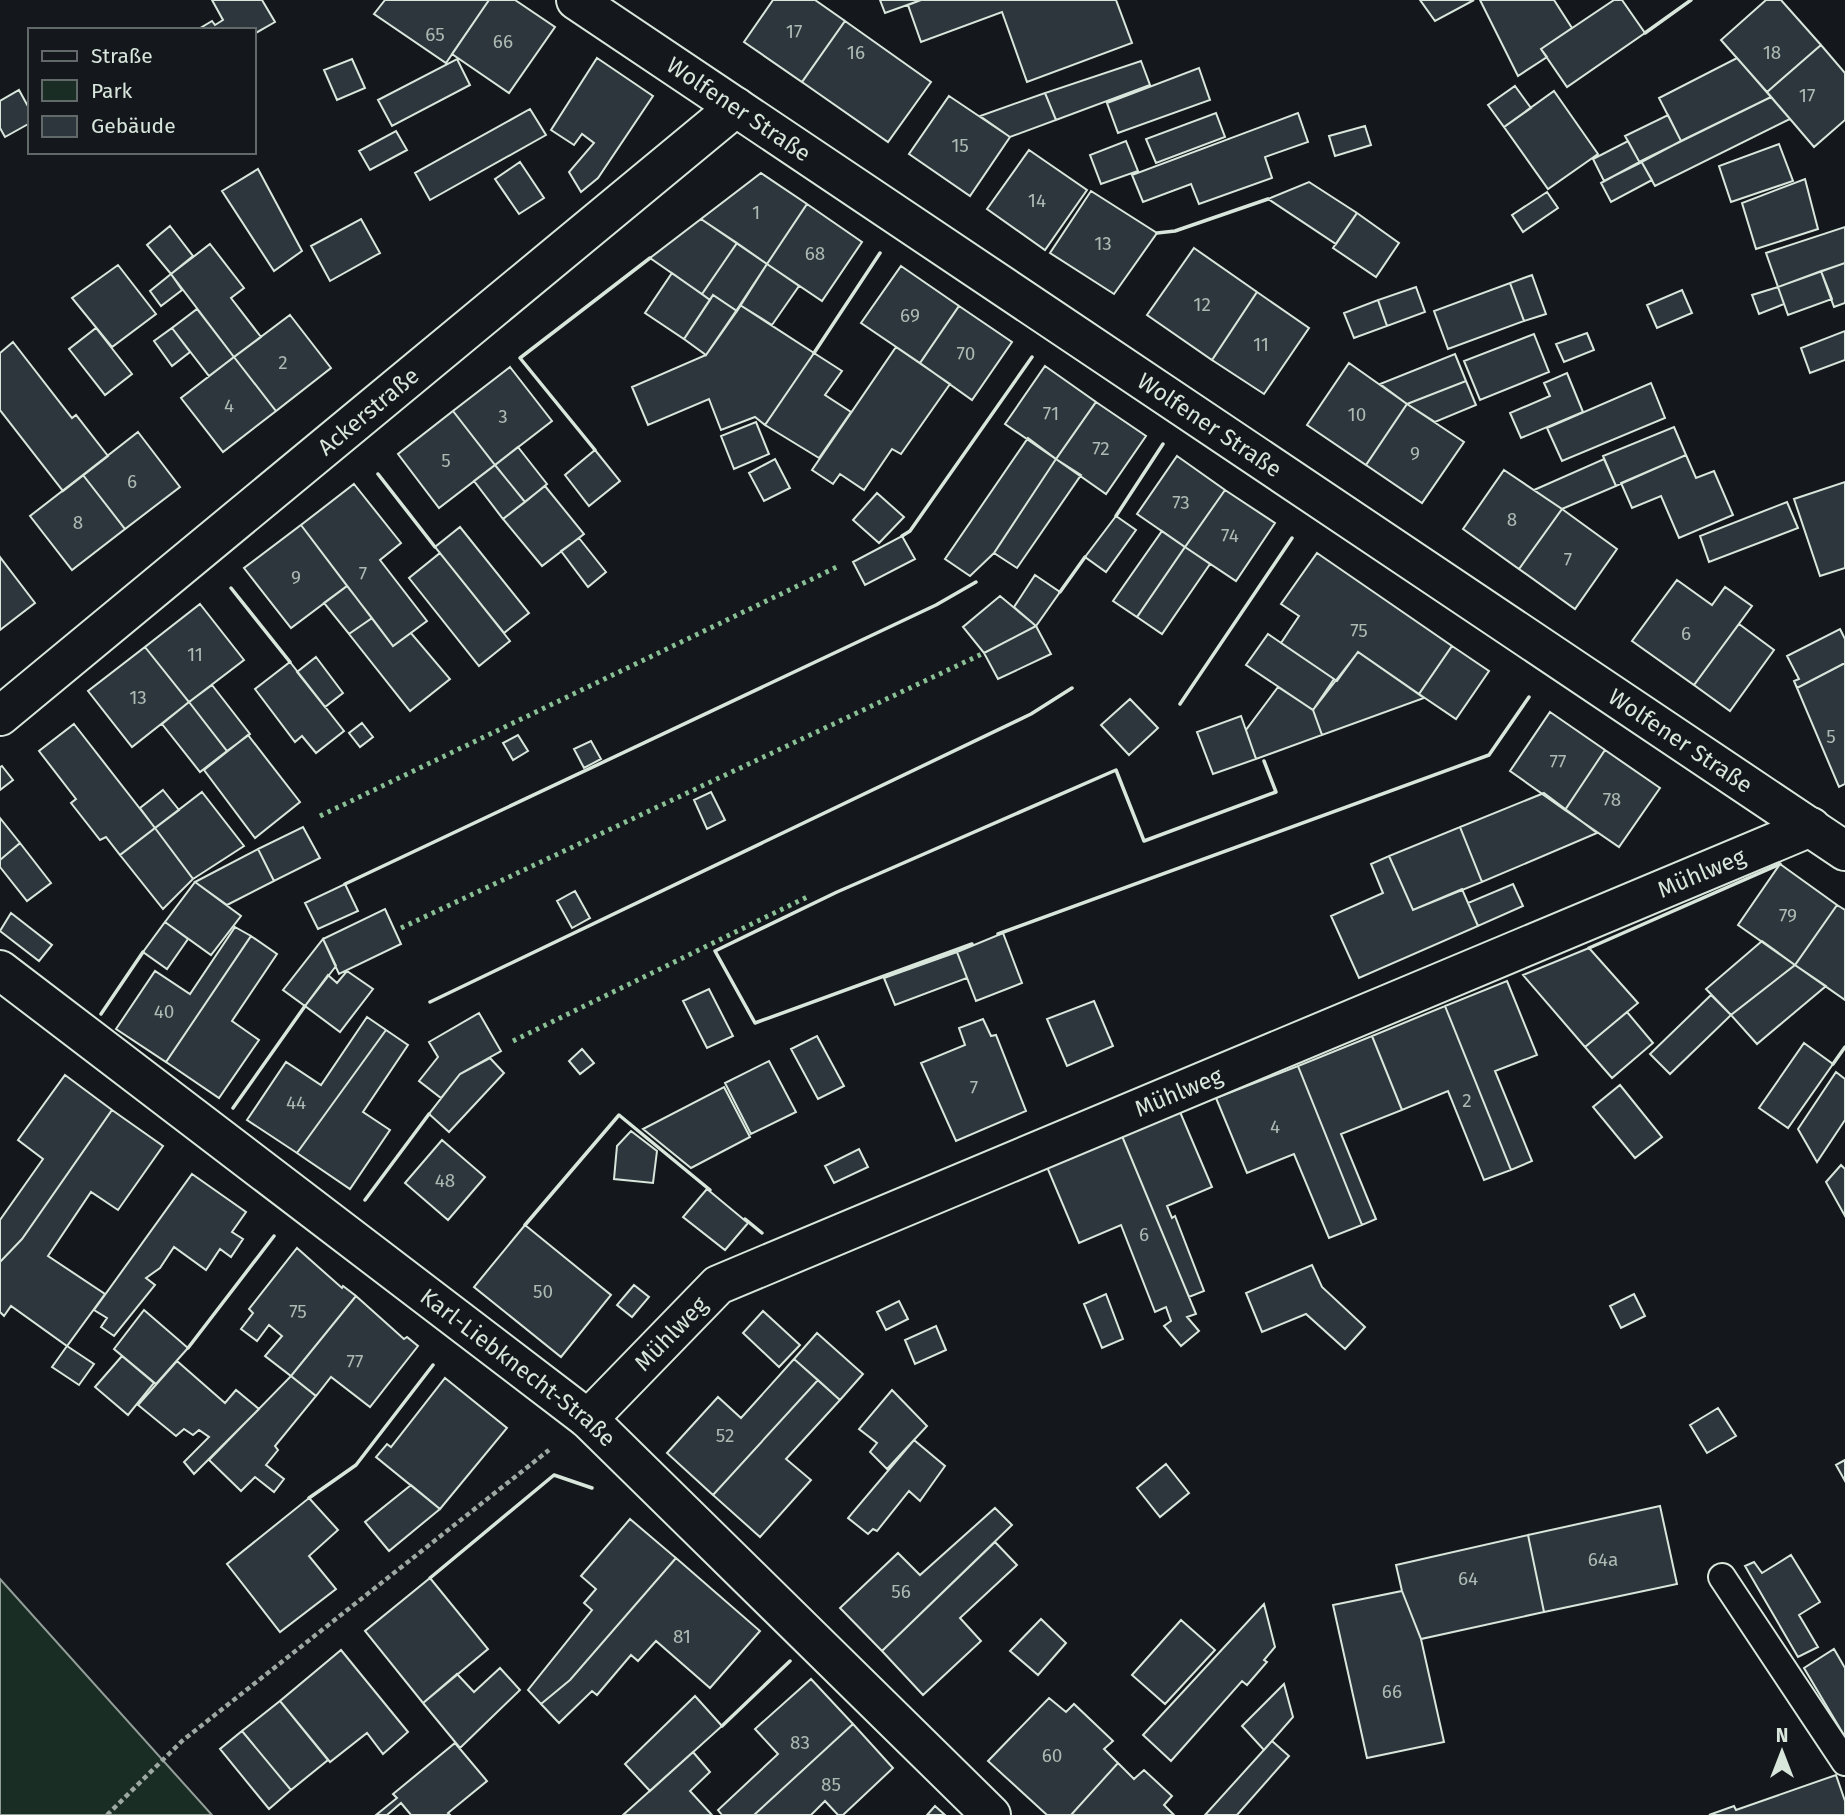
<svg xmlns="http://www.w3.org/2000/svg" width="1845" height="1815" viewBox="0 0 1845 1815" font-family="'Fira Sans',sans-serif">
<rect width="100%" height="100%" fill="#14181c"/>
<path fill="#1a2d24" stroke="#939e99" stroke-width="2" d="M0,1579L212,1815H0Z"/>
<path fill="#2c363c" stroke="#d8e6dc" stroke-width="2" d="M212,0H262L275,22L254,34V30H197L212,21L215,25L223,20Z
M385,0H489L446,63L374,14Z
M489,0H515L555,27L509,93L452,54Z
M773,0H815L845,21L802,82L744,42Z
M880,0H921L885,13Z
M921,0H1116L1132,43L1027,82L1002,12L921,42L908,5Z
M1420,0H1474L1435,21Z
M1480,0H1554L1572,28L1541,49L1547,57L1518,76Z
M1614,0H1622L1645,33L1567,87L1541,49Z
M1766,0H1781L1821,45L1767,92L1721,40Z
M845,21L931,82L888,142L802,82Z
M1821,45L1845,73V120L1814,147L1767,92Z
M597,58L653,96L598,178L581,192L569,172L594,143L582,134L574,145L551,130Z
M1737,58L1771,97L1681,141L1659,98Z
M352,59L365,88L337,100L324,70Z
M457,59L470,85L392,126L378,100Z
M1141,61L1150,85L1056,120L1045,93Z
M1199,68L1210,100L1118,133L1107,103Z
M1515,86L1531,108L1504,127L1488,105Z
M19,90L30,110V123L5,137L0,128V101Z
M1554,91L1598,154L1548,189L1504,127Z
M1045,93L1056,120L1010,137L980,116Z
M949,96L1010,137L970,196L909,154Z
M1771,97L1790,119L1655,186L1641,161Z
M530,109L546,135L430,200L415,173Z
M1216,113L1225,137L1156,163L1146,139Z
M1298,113L1308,142L1265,157L1272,178L1199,204L1191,184L1143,202L1132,175Z
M1668,115L1681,141L1640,163L1625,136Z
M1365,126L1371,145L1335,156L1329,136Z
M396,131L407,150L370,170L359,151Z
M1126,141L1138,171L1101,184L1090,155Z
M1628,141L1640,163L1604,181L1593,159Z
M1779,144L1793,181L1731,202L1719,166Z
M1029,150L1087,190L1045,250L987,209Z
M1641,161L1652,180L1611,202L1601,183Z
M520,162L544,198L519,214L495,179Z
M258,169L302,251L274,271L222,191Z
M761,173L807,204L767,264L701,219Z
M1805,179L1818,229L1756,249L1742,203Z
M1309,182L1357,213L1336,244L1268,199Z
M1091,191L1157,233L1114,294L1050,253Z
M1547,192L1558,208L1523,232L1512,215Z
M807,204L862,242L822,301L767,264Z
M1357,213L1399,243L1376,277L1333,248Z
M361,219L380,253L330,281L311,246Z
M701,219L737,243L702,294L650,258Z
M170,226L193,256L171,274L147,245Z
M1845,227V263L1778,287L1766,253Z
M737,243L767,264L737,311L713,295L710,300L702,294Z
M210,244L244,288L231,298L261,337L234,357L171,274Z
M1194,248L1257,292L1212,360L1147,315Z
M1845,263V303L1834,307L1821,271Z
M767,264L799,286L772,325L740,305Z
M118,265L156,314L112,347L72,298Z
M901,266L959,306L920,363L861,323Z
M1821,271L1832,299L1788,315L1778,287Z
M672,273L710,300L684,339L645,313Z
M171,274L182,290L161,306L150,291Z
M1532,275L1546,314L1524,321L1510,283Z
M1510,283L1524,321L1448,349L1434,311Z
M1416,287L1425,312L1387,326L1378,300Z
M1778,287L1784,304L1759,314L1752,295Z
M1682,290L1692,313L1657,328L1647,305Z
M1257,292L1309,328L1264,394L1212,360Z
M713,295L737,311L706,355L684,339Z
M1378,300L1387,326L1354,338L1344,313Z
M740,305L814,353L765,425L755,417L721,430L709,399L648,425L632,387L706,355Z
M959,306L1012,342L972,400L920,363Z
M197,309L234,357L209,376L172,328Z
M290,315L331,368L276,411L234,357Z
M96,328L132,374L105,395L69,349Z
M172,328L190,352L172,366L154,341Z
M1845,331V360L1810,373L1801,348Z
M1587,333L1594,350L1564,362L1556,344Z
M1534,334L1549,372L1480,400L1464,361Z
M13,342L72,418L76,415L108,456L63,491L0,410V353Z
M896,347L950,384L901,454L892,449L864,490L840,474L833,484L812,470Z
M814,353L842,371L825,395L851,412L819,458L765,425Z
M1455,354L1466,381L1407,404L1380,384Z
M234,357L276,411L223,452L181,398Z
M1349,363L1407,404L1366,465L1307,425Z
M1045,366L1096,402L1056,459L1005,424Z
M510,367L552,421L495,465L453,411Z
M1567,373L1583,412L1521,438L1510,413L1550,396L1544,383Z
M1466,381L1476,405L1435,422L1407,404Z
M1651,383L1665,418L1562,461L1547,428Z
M1096,402L1146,436L1106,494L1056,459Z
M1407,404L1464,442L1422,503L1366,465Z
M453,411L495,465L439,508L398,454Z
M756,422L769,454L734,469L721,436Z
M1674,427L1686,455L1616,486L1603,456Z
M138,432L180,487L125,529L83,475Z
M1028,438L1056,459L994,553L970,576L945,559Z
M518,447L547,484L525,502L495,465Z
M595,450L620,481L589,506L565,475Z
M1686,455L1696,478L1714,471L1733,515L1679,538L1661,496L1632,508L1621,483Z
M1177,456L1225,490L1185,547L1137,514Z
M775,459L790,488L764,501L749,473Z
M1056,459L1081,475L1017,568L994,553Z
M1604,459L1616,486L1562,509L1534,490Z
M495,465L525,502L503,519L474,481Z
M1504,470L1562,509L1519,569L1463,529Z
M83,475L125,529L72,570L30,516Z
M1845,482V568L1820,576L1794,499Z
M354,484L401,543L380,560L427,621L393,646L301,525Z
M545,486L584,534L542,566L503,519Z
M1225,490L1275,523L1236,581L1185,547Z
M877,493L904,517L879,543L853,520Z
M1787,502L1798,528L1709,562L1700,536Z
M1562,509L1617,549L1575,609L1519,569Z
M1116,516L1136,530L1106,572L1085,557Z
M301,525L347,586L291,628L244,568Z
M460,527L529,613L504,633L435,547Z
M1162,531L1185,547L1137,617L1113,601Z
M902,536L915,559L865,585L853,562Z
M579,538L606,572L588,587L561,551Z
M1185,547L1210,564L1162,634L1137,617Z
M440,553L510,641L479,666L409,578Z
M1317,553L1452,646L1419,694L1358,652L1337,681L1281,643L1299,616L1281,604Z
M0,557L35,603L0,630Z
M1035,575L1060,592L1036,626L1014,607Z
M1677,580L1712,605L1725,587L1752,606L1694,685L1632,641Z
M347,586L372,618L349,634L324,603Z
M1000,596L1036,626L984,653L963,627Z
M200,604L244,660L189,702L145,647Z
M372,618L393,646L411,633L450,679L410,711L349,634Z
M1739,624L1774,650L1730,711L1694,685Z
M1036,626L1051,654L998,679L984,653Z
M1840,629L1845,639V663L1797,688L1794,681L1799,679L1787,656Z
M1268,634L1334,679L1313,710L1246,665Z
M1452,646L1489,671L1456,719L1419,694Z
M145,647L189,702L132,747L88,691Z
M1358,652L1424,698L1322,735L1313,710Z
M316,657L343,693L325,707L297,672Z
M290,662L344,731L316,753L302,736L295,742L255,689Z
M1845,663V784L1839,787L1797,688Z
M212,685L250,734L227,751L189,702Z
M1278,687L1313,710L1322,735L1256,759L1246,730Z
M1130,699L1158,728L1129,755L1101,725Z
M189,702L227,751L200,772L162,724Z
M1550,712L1605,750L1565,810L1510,771Z
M1241,716L1256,759L1213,774L1197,732Z
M362,723L373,737L360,747L349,733Z
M74,724L155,828L120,855L106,837L100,840L71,803L76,799L39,751Z
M248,735L300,802L255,838L204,770Z
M518,735L528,751L513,760L503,743Z
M591,741L601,759L584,768L574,749Z
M1605,750L1660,788L1619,847L1565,810Z
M2,766L13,780L0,790V767Z
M163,790L179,810L155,828L140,808Z
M202,792L244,846L193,879L155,828Z
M711,792L725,820L707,829L694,800Z
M1544,793L1597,833L1482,882L1460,827Z
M0,818L20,843L0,860Z
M303,827L320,858L274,881L258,849Z
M1460,827L1482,882L1413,910L1389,856Z
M155,828L193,879L163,909L120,855Z
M20,843L51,883L27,901L0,867V860Z
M258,849L274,881L227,905L195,882Z
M1389,856L1413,910L1462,889L1478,926L1359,978L1331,916L1383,893L1371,864Z
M1780,864L1837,905L1795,965L1738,925Z
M195,882L241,916L211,955L165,922Z
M345,884L358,911L318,929L305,903Z
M1513,884L1523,906L1478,926L1468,903Z
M575,891L590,918L572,928L557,901Z
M1837,905L1845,910V1000L1795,965Z
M385,909L401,944L339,974L323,939Z
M11,913L52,945L39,961L0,931Z
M165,922L188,939L167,969L143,952Z
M235,927L251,936L166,1062L116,1029L155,971L190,994Z
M1003,933L1022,983L976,1001L957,952Z
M251,936L277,954L232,1021L259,1040L219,1098L166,1062Z
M323,939L336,966L305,1006L283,990Z
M1762,941L1795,965L1731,1015L1706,989Z
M1589,948L1638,1003L1585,1047L1523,975Z
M957,952L967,978L895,1005L884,978Z
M1795,965L1826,986L1757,1044L1731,1015Z
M347,971L373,989L340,1032L305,1006L328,975L337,983Z
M1507,981L1537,1055L1495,1071L1532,1161L1511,1170L1445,1006Z
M709,989L733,1036L707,1048L683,1001Z
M1711,995L1731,1015L1670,1074L1650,1054Z
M1094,1001L1113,1046L1067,1066L1047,1019Z
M1445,1006L1511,1170L1484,1180L1448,1091L1402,1110L1372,1036Z
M1627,1012L1653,1043L1612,1078L1585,1047Z
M479,1013L501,1051L460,1074L441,1098L419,1081L438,1057L429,1042Z
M367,1017L386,1030L297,1153L247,1120L286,1062L321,1085Z
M983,1019L991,1036L996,1035L1026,1111L956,1141L921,1063L965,1045L959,1028Z
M386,1030L408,1045L363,1112L390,1130L350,1189L297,1153Z
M817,1036L844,1086L818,1099L791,1049Z
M1372,1036L1402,1110L1341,1134L1376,1219L1362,1225L1298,1066Z
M1804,1043L1833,1064L1788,1128L1759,1108Z
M582,1049L594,1063L580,1074L569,1061Z
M490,1058L504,1073L449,1132L429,1114L460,1074Z
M769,1061L796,1112L751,1134L725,1083Z
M1298,1066L1362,1225L1329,1238L1294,1154L1247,1173L1216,1098Z
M1836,1072L1845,1079V1120L1817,1162L1798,1129Z
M65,1075L112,1110L22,1239L0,1262V1220L43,1159L18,1140Z
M1620,1085L1662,1137L1635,1158L1593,1107Z
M724,1087L750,1137L691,1168L643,1129Z
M112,1110L163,1146L118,1210L91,1192L48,1256L105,1294L67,1346L11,1306L4,1316L0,1312V1262L22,1239Z
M1180,1112L1212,1187L1167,1206L1172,1218L1175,1216L1204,1291L1189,1297L1122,1136Z
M631,1131L657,1151L653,1183L614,1179L617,1146Z
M1122,1136L1196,1314L1187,1317L1199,1331L1181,1346L1164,1326L1171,1321L1166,1307L1155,1312L1121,1225L1079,1243L1047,1167Z
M442,1140L485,1177L448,1220L405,1183Z
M859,1149L868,1167L834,1183L825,1166Z
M1841,1165L1845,1169V1216L1826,1182Z
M192,1174L246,1212L232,1232L243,1239L231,1257L220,1249L206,1270L174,1247L160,1268L146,1278L155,1285L114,1336L101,1327L107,1318L94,1310Z
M707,1189L748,1223L725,1250L683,1217Z
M525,1225L611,1295L561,1357L474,1287Z
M297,1248L342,1288L343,1286L356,1296L291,1376L265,1356L282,1336L269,1325L257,1341L241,1329L253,1313L249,1309Z
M1312,1265L1322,1287L1365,1327L1345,1349L1306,1314L1262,1332L1246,1293Z
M634,1285L649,1297L632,1317L617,1305Z
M1106,1294L1123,1339L1102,1348L1084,1304Z
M1634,1294L1645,1316L1621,1328L1610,1306Z
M356,1296L404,1339L407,1337L418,1346L370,1407L331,1377L316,1396L291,1376Z
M899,1301L908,1319L886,1330L877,1312Z
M144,1310L188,1348L156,1384L114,1349Z
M763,1311L800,1345L779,1367L743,1333Z
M936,1326L946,1350L915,1364L905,1340Z
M817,1333L863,1374L840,1400L794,1359Z
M67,1346L94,1364L79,1385L52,1367Z
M122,1356L154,1383L128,1415L95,1387Z
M794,1359L818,1380L713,1495L667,1453L718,1397L741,1418Z
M177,1361L225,1403L236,1390L259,1409L194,1474L184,1462L209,1437L199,1430L193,1435L184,1429L176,1436L138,1405Z
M291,1376L316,1396L275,1446L278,1450L266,1465L284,1479L274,1492L255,1477L241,1491L209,1460Z
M445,1378L507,1428L440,1509L376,1457L387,1444L391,1447Z
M818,1380L840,1400L786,1459L811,1480L760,1537L713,1495Z
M892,1390L927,1426L887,1469L870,1452L877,1443L859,1429Z
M1718,1408L1736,1436L1707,1453L1690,1425Z
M914,1440L945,1466L920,1501L909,1491L877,1531L873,1529L868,1534L848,1518Z
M1845,1460V1481L1836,1465Z
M1166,1464L1189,1493L1160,1517L1137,1488Z
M411,1485L440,1509L389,1551L365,1522Z
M309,1498L338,1530L309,1556L336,1589L280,1632L227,1564Z
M1660,1506L1677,1584L1544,1612L1528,1535Z
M995,1508L1012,1525L882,1651L840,1608L898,1553L920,1575Z
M630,1519L676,1558L570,1680L541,1704L528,1690L592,1610L584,1603L596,1589L581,1576Z
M1528,1535L1544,1612L1421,1639L1402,1591L1396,1565Z
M995,1542L1017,1565L960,1618L981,1641L923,1695L882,1651Z
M1791,1555L1820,1602L1799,1615L1818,1647L1798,1657L1745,1566L1754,1562L1762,1573Z
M676,1558L760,1631L710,1688L656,1641L638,1661L631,1655L597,1695L592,1691L559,1723L541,1704L570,1680Z
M430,1578L488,1649L423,1703L365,1631Z
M1402,1591L1421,1639L1444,1742L1367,1758L1333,1605Z
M1264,1604L1275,1647L1264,1660L1267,1662L1247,1685L1242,1681L1171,1761L1143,1735Z
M1041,1619L1066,1643L1038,1675L1010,1651Z
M1181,1620L1215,1650L1165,1704L1132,1675Z
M1834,1649L1845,1668V1737L1804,1668Z
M341,1650L408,1732L383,1754L367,1733L330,1762L280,1701Z
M500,1668L520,1690L460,1748L423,1703L457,1674L474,1692Z
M811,1679L853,1724L754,1815H722L718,1810L778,1754L755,1729Z
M1284,1684L1293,1717L1264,1750L1242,1726Z
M695,1696L722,1726L650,1791L625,1764Z
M1049,1698L1066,1712L1074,1704L1113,1741L1104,1749L1118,1763L1071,1815H1047L988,1761Z
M280,1701L328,1760L291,1790L242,1731Z
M853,1724L893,1768L843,1815H838L825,1801L811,1815H754Z
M242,1731L291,1790L269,1809L220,1749Z
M1272,1741L1289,1756L1237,1815H1205Z
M455,1743L487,1781L448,1813L450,1815H411L401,1803L387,1815H376L397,1798L393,1794Z
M693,1752L710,1772L690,1791L712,1815H623Z
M1118,1763L1134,1779L1144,1770L1172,1796L1164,1805L1174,1815H1071Z
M1836,1775L1845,1801V1815H1709L1734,1806L1736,1810Z
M935,1806L945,1815H927Z"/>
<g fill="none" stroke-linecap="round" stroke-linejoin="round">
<defs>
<path id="service" d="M1722,1577L1845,1762"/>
<g id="minor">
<path id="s1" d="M576,0L1845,851"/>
<path id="s2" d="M0,716L736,107"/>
<path id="s3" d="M0,970L588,1419L991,1815"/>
<path id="s4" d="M588,1419L718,1285L1811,827"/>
</g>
</defs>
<use href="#service" stroke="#d8e6dc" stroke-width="30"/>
<use href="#minor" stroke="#d8e6dc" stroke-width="42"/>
<path stroke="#9da8a2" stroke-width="4.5" stroke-dasharray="5 3.5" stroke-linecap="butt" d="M107,1815L182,1741L549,1450"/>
<use href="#service" stroke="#14181c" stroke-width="26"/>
<use href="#minor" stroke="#14181c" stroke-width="38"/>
<path stroke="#8ac095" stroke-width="5" stroke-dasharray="3.5 5" stroke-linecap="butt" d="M320,816L839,566
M401,928L984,653
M513,1041L807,897"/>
<path stroke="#d8e6dc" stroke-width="3.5" d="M1645,33L1691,0
M1157,233L1175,231L1268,199
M814,353L880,253
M595,450L520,358L650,258
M378,474L435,547
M1116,516L1163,444
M902,536L910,531L1032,357
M231,588L290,662
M1060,592L1085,557
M1180,704L1292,538
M345,884L936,605L976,582
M998,934L1489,755L1529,697
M972,944L755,1023L715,951L837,892L1116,770L1144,841L1276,792L1264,761
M1589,948L1780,864
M430,1002L1031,714L1072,688
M101,1014L143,952
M1833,1064L1845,1047
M233,1108L305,1006
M365,1200L429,1114
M745,1219L762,1233
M525,1225L619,1115L710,1190
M188,1348L274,1236
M309,1498L356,1465L433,1365
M430,1578L554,1475L592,1488
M722,1726L790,1661"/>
</g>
<g text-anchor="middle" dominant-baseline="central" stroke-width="5" stroke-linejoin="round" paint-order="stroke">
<g font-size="19" fill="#adbab4">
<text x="794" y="31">17</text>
<text x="435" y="34">65</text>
<text x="503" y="41">66</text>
<text x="856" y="52">16</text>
<text x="1772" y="52">18</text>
<text x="1807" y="95">17</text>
<text x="960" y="145">15</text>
<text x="1037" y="200">14</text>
<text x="756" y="212">1</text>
<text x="1103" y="243">13</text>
<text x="815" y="253">68</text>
<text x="1202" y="304">12</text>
<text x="910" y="315">69</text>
<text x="1261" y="344">11</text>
<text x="966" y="353">70</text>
<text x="283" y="362">2</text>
<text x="229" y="405">4</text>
<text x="1051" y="413">71</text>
<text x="1357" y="414">10</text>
<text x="503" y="416">3</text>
<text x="1101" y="448">72</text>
<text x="1415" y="453">9</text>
<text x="446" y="460">5</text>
<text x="132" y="481">6</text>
<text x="1181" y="502">73</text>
<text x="1512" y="519">8</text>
<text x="78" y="522">8</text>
<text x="1230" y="535">74</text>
<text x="1568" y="559">7</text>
<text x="363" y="573">7</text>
<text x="296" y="577">9</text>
<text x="1359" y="630">75</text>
<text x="1686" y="633">6</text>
<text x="195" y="654">11</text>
<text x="138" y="697">13</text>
<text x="1831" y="736">5</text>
<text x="1558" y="761">77</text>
<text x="1612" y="799">78</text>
<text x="1788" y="915">79</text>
<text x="164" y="1011">40</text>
<text x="974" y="1087">7</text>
<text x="1467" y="1100">2</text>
<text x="296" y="1102">44</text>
<text x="1275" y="1126">4</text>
<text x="445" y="1180">48</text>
<text x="1144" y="1234">6</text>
<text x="543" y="1291">50</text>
<text x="298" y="1311">75</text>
<text x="355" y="1361">77</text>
<text x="725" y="1435">52</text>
<text x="1603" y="1559">64a</text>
<text x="1468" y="1578">64</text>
<text x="901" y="1591">56</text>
<text x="682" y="1636">81</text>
<text x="1392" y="1691">66</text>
<text x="800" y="1742">83</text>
<text x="1052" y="1755">60</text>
<text x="831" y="1784">85</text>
</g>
<g font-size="23" fill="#d8e6dc" stroke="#14181c">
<text stroke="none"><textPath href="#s1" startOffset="196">Wolfener Straße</textPath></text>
<text stroke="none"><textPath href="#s2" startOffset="478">Ackerstraße</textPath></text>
<text stroke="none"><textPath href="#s1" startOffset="763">Wolfener Straße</textPath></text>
<text stroke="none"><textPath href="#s1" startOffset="1330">Wolfener Straße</textPath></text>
<text stroke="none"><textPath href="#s4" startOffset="1253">Mühlweg</textPath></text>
<text stroke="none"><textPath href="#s4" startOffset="686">Mühlweg</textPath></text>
<text stroke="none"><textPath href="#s4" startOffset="119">Mühlweg</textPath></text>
<text stroke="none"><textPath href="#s3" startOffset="653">Karl-Liebknecht-Straße</textPath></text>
</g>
</g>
<rect x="28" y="28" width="228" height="126" fill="#14181c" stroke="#626a69" stroke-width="2"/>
<rect x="42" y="51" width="35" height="10" fill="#14181c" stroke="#626a69" stroke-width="2"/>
<text x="91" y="63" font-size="21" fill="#d8e6dc">Straße</text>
<rect x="42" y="80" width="35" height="21" fill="#1a2d24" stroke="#626a69" stroke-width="2"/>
<text x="91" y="98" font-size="21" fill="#d8e6dc">Park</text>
<rect x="42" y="116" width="35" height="21" fill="#2c363c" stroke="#626a69" stroke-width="2"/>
<text x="91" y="133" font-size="21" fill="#d8e6dc">Gebäude</text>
<g transform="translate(1782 1752)" stroke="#14181c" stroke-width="5" paint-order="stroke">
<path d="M0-5L12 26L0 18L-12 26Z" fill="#d8e6dc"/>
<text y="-10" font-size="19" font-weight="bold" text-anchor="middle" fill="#d8e6dc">N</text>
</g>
</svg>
